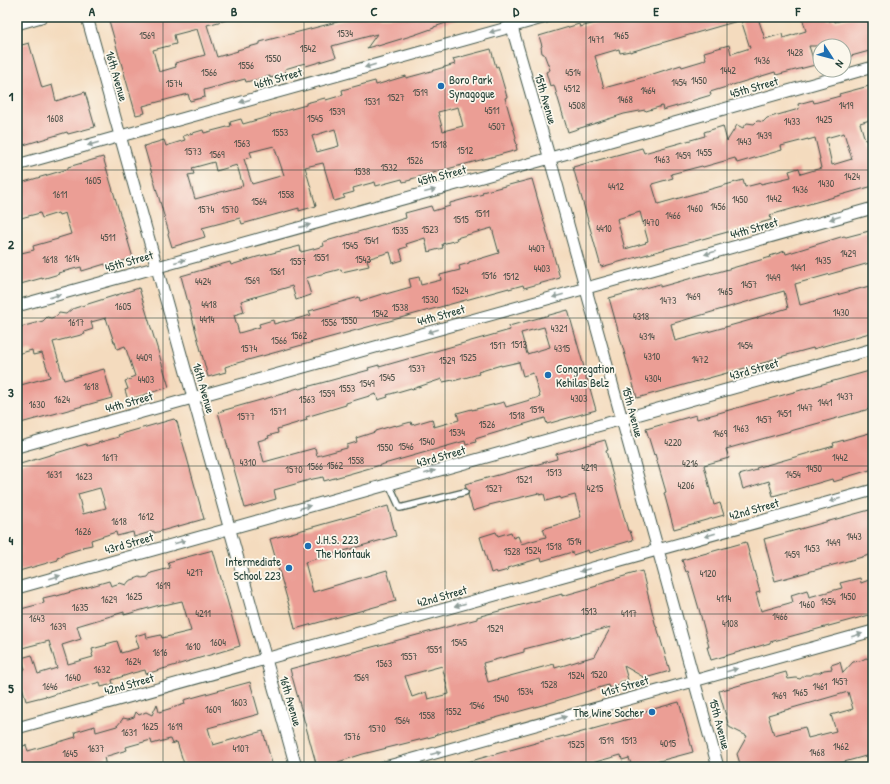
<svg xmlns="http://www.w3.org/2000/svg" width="890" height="784" viewBox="0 0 890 784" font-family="'Patrick Hand',sans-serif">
<rect width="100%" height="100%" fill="#fbf7ec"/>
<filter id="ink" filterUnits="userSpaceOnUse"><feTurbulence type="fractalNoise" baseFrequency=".025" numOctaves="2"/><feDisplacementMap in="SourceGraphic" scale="8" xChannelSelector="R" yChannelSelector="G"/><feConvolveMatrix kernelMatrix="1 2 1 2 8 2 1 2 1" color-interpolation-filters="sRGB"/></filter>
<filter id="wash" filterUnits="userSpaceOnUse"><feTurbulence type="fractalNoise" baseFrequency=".012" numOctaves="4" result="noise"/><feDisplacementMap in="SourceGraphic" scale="16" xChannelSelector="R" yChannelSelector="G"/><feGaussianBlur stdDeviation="0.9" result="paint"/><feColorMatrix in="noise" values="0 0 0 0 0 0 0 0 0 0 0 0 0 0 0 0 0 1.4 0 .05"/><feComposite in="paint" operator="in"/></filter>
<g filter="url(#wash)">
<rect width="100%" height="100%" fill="#f4dbbe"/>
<g id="blocks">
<path fill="#eb9e95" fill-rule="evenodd" d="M108,17H225L226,20L207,25L217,57L238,51L237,50L260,44V42L356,17H458V19L434,27V28L414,35L378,46L377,45L367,48L377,34L343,43L332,46L336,57L306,66L305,63L285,69L286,74L270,78V76L246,82L245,79L204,90L205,97L190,101L188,94L143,106L145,113L136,115ZM197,29L205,55L175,63L176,67L159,72L153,50L176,44L174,35Z
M625,17H752L753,20L758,18L765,39L782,34L783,38L806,31L802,17H828L829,21L834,20L835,22L854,17H873V50L844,58V46H809L815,65L776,75L775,72L710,92L711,95L691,101V102L663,110L662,106L646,111L645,110L624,114L568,132L554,85L550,86L546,72L550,70L544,54L542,53L541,47L542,46L539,36L579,24L580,27L607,20V22ZM741,20L750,48L731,54L729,45L704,52L706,59L702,61L682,67L681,65L637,79L604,88L595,56L619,49L620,53L630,51V52Z
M29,43L42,88L52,85L56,101L85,92L95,127L68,134L67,132L17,147V50H19L18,46Z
M491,49L496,67L498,66L507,97L505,98L516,137L515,139L517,145H516L517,150L411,179V180L403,182L402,179L376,186L375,182L353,188L354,192L343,195L345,198L334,201L323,163L305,167L316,206L299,211V208L242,224L240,218L202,228L205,237L172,247L168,234L169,233L144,146L164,140L166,146L185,140L183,136L203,130L204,133L231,126L230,122L241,119L243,124L271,116L270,115L306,105V103L325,98L326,100L343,95L342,90L375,81L376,85L406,76V78L421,74L455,64L453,59ZM458,107L463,126L443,131L438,112ZM335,129L339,146L317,152L312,136ZM274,146L284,175L252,184L244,159L252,157L250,152ZM214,162L216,171L237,165L243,186L195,199L188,175L194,174L192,168Z
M869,86L870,87H873V119L860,123L865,140H867L869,148L873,147V186L770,215L771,220L601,267L573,167L642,148L644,153L662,148L705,136L704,132L723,126L727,141L737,125L743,128L747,123L754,124L757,121H759L763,122L767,118L799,109L798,104L813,100L814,103L840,96L839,94ZM844,133L852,159L832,165L826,138ZM815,138L820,159H819L821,168L801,174L799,168L789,171L791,177L761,184V183L745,187L743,180L658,204L652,184L673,178L671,174L702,166L703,167L735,158L737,163L782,150L781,146L808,139V140ZM640,212L648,241L645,242L646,243L625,249L617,219Z
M103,157L133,258L106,266L105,264L82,271L81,267L58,273L59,274L42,279V278L17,285V254L34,250L33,246L58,239V238L71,234L65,213L59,215L58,213L42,218L40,213L17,219V184L68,169V167Z
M532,179L560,278L524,288L523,285L509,289V288L237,363L225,367L226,372L208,377L181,276L230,262L231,265L257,257L300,246L301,252L313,249L324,246L323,242L406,218L405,213L431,206L433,211L450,206V203L483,194L482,192ZM492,228L499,253L469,262V263L459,266L460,270L440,275L441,280L421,285L419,277L409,279L411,287L386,294L385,293L360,301L359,297L309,311L311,315L285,322V321L274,324L273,320L259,324L260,327L239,333L234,315L244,312L241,301L292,286L296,300L311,295L306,278L341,269L342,272L369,266L367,259L390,252L393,263L403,260L400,249L407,247L406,244L425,238L428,252L443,248L442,244L457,240L456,238Z
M873,230V262L795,284L800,305L873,285V332L813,349V348L787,355L770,360V361L637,398L609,298L660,284V287L710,273L711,274L771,257L770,256L785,251L786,254L844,236L846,237ZM784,291L788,308L758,317V318L675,341L671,324Z
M139,288L169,387L128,400L125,390L128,389L125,381L131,379L130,378L135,376L125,346L117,349L115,342H114L106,318L91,322L93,329L84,332L85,334L53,342L64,380L104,369L112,398L17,424V386L50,377L42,353L33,355L32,350L17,354V328L43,321L47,317L51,318L57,316L59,313L66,314L72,309Z
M568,310L596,410L547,424L545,418L475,439L476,442L466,445L465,441L324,481L323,477L313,479L274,490L276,499L245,508L218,412L289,392L288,391L298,388L299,389L369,370L368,368L379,365V367L510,330L509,326ZM544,327L550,347L527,354L521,333ZM519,362L523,376L533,373L540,397L506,407L504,402L472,410V409L457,413L459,420L434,427L432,419L412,425L411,422L396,426L395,425L375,431V432L356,438L357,442L347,445V448L317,456L315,448L264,462L258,441L269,438L268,436L278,433L277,429L307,420L306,417L346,405V403L376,394L378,400L388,397L387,395L411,388L412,389L442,379L443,382L453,380V381L479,374L478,372L501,365V366Z
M873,370V408L726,449L729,458L704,465L714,505L720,503L724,515L674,529L664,493L666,492L655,454L654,455L646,429L696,415L697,419Z
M174,419L177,422L204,519L154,533V531L134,537L133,532L117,536L116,532L91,540L92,545L82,547L83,548L63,554V556L57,558L58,560L19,571V568L17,569V465L86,444L87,446L101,442L119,437L118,435ZM100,488L106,508L83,514L78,494Z
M873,432V469L843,478V479L833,482L832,479L773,496L769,481L743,489L739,475L757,470L756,468L834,446L833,443Z
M605,440L608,450L606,451L628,531H630L633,540L589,553L588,550L573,555L572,552L542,561L541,558L507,568L508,570L497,573L496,571L491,573L480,537L496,532L498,536L511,532L513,538L518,536L521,544L546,537L543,529L581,517L575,495L560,499V497L546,501L544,494L539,495V493L489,505V506L473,511L468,495L469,491L466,488L465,484L557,459L556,454Z
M388,506L396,536L305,562L313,592L387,570L396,601L295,629L292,616L270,539Z
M873,509V554L775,581L764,539Z
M746,542L760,592L756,593L761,611L793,602L791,595L807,590L809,597L842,588L840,583L860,578L861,583L869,580L873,593V614L770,642V643L711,660L707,647H709L699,609L688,571L686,572L682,560Z
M213,550L240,646L146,674L145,670L133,673L112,680L113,684L101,687L100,682L69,691V690L47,697L46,696L26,701L18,671L25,669L21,658L32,655L38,674L57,668L49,641L22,648L20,640L17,641V610L44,603L43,598L56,595L57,596L109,581L111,586L120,583L126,585L129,581L140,577L142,578L148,577L151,573L170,568L168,562ZM182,601L191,631L162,638L161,635L147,638L146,633L135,636L139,648L121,653L117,641L106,644L107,645L92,649L93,653L92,654L93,657L68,664L62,645L81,639L77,626L124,612V615L163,604L164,605Z
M642,571L656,627H657L670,671L645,678L624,666L628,680L620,682V685L609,688L608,685L546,704L434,735L435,736L363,754L338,762V764L329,767H317L290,669L477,619V617L562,594V596L597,586V584ZM611,627L595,656L555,668L554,664L488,682L483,663L524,652V649ZM442,666L449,694L428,699L426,692L412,697L405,676Z
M866,658L873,660V698L871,699L873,707V754L826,767H741L737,754L747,736L729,727L719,691L786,672L788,679L796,678L800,679L805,675H811L814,673H819L824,670L832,669L831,665L840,662L843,673L853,662L860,661ZM848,692L853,709L831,715L836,731L808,738L805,727L774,735L768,715Z
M250,682L259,714L208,728L213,745L263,731L273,767H185L177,742L172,744L170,739L152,744L151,740L126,747L127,750L104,757L106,767H17V748L26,745L28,751L76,737L75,732L95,726L96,732L117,726L122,720L123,718L128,719L134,717L136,712L139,715L146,712L152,715L157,704L159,712L185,704L184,700Z
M679,702L693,752L637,767H632L629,758L622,760L621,755L577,767H458V765L478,759L539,742L564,736V737L636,717L635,714Z"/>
</g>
</g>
<g filter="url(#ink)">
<use href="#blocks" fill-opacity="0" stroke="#3f5549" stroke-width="1"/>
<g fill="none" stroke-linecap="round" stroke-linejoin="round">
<defs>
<path id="lane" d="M389,484L400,508L465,492"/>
<path id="street" d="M87,17L296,767
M509,17L553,170L718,767
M17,24L41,17
M17,165L546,17
M17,306L536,162L873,67
M17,447L873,208
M17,588L873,349
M17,728L873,490
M385,767L873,631"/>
</defs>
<use href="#lane" stroke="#3f5549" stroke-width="8"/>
<use href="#street" stroke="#3f5549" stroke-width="13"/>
<use href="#lane" stroke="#fff" stroke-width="5.5"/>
<use href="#street" stroke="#fff" stroke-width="11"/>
</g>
<defs><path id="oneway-solid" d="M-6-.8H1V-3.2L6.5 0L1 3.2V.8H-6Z"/></defs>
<g fill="#8f9e9a">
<use href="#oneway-solid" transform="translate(495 31) rotate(165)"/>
<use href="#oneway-solid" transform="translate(370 66) rotate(164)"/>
<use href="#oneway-solid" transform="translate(245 101) rotate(164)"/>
<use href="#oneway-solid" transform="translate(93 144) rotate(164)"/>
<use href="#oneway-solid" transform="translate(430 191) rotate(-15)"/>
<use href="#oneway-solid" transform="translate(835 218) rotate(164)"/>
<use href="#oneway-solid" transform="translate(305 226) rotate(-15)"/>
<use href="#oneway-solid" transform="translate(710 253) rotate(164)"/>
<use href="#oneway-solid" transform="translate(180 261) rotate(-15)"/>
<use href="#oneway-solid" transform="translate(55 296) rotate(-16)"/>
<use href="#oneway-solid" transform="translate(558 296) rotate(164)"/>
<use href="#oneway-solid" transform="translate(433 331) rotate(164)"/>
<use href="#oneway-solid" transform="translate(430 472) rotate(-16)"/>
<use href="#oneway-solid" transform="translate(835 500) rotate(164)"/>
<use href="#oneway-solid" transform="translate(305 507) rotate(-16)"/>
<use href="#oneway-solid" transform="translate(710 535) rotate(164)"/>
<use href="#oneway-solid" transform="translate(180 542) rotate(-16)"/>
<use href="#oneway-solid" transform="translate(585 570) rotate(164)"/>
<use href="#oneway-solid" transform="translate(55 577) rotate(-16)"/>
<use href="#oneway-solid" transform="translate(460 605) rotate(164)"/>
<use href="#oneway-solid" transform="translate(857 635) rotate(-16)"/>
<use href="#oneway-solid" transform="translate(732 670) rotate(-16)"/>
<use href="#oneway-solid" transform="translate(561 718) rotate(-16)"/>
<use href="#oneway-solid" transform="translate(436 753) rotate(-16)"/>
</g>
</g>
<path fill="none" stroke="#1f3d34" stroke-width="1" stroke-opacity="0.55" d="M163,17V767M304,17V767M445,17V767M586,17V767M727,17V767M17,170H873M17,318H873M17,466H873M17,614H873"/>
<g fill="#1f6fb2" stroke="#fbf7ec" stroke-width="1.5">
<circle cx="441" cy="86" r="4"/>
<circle cx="548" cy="375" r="4"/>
<circle cx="308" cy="546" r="4"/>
<circle cx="289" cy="568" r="4"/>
<circle cx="652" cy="712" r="4"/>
</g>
<g text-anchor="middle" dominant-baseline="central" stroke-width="3.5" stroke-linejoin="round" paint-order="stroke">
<g font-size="10" fill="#52554c">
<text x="345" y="33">1534</text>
<text x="147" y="35">1569</text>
<text x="621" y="35">1465</text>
<text x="596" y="39">1471</text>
<text x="308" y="48">1542</text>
<text x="795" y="52">1428</text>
<text x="273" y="58">1550</text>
<text x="762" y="60">1436</text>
<text x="246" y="65">1556</text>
<text x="728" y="70">1442</text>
<text x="209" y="72">1566</text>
<text x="573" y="72">4514</text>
<text x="699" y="80">1450</text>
<text x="679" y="82">1454</text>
<text x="174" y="83">1574</text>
<text x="572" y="88">4512</text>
<text x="648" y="90">1464</text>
<text x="420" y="92">1519</text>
<text x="396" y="97">1527</text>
<text x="625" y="99">1468</text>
<text x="372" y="101">1531</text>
<text x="577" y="105">4508</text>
<text x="846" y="105">1419</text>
<text x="492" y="110">4511</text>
<text x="337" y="111">1539</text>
<text x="55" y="118">1608</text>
<text x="315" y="118">1545</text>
<text x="824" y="119">1425</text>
<text x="792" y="121">1433</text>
<text x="497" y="126">4507</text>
<text x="280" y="132">1553</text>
<text x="764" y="135">1439</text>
<text x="744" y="141">1443</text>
<text x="242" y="143">1563</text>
<text x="439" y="144">1518</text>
<text x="465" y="150">1512</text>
<text x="193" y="151">1573</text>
<text x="704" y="152">1455</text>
<text x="217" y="154">1569</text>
<text x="683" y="155">1459</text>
<text x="662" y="159">1463</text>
<text x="415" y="160">1526</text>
<text x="389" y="167">1532</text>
<text x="362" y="171">1538</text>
<text x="852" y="176">1424</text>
<text x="93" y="180">1605</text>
<text x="826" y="183">1430</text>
<text x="616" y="186">4412</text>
<text x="800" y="189">1436</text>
<text x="60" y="194">1611</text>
<text x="286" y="194">1558</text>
<text x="774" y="198">1442</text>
<text x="740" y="199">1450</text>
<text x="259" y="201">1564</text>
<text x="718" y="206">1456</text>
<text x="695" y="208">1460</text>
<text x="206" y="209">1574</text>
<text x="230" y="209">1570</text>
<text x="482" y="213">1511</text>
<text x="673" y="215">1466</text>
<text x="461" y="219">1515</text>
<text x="651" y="222">1470</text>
<text x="604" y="228">4410</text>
<text x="430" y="229">1523</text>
<text x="400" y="230">1535</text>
<text x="108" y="237">4511</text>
<text x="371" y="240">1541</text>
<text x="350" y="245">1545</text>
<text x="537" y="248">4407</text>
<text x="848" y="253">1429</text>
<text x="321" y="257">1551</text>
<text x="72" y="258">1614</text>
<text x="50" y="259">1618</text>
<text x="363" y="259">1543</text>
<text x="823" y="260">1435</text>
<text x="298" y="261">1557</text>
<text x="798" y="267">1441</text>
<text x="542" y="268">4403</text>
<text x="277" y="271">1561</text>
<text x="489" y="275">1516</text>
<text x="511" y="276">1512</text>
<text x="773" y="277">1449</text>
<text x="252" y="280">1569</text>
<text x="203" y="281">4424</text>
<text x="749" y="284">1457</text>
<text x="460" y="290">1524</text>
<text x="725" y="291">1465</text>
<text x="693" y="296">1469</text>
<text x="430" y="299">1530</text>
<text x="668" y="300">1473</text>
<text x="209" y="304">4418</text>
<text x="123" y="306">1605</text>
<text x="400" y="307">1538</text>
<text x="841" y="312">1430</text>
<text x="380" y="313">1542</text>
<text x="641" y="316">4318</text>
<text x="207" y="319">4414</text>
<text x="349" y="320">1550</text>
<text x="76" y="322">1617</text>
<text x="329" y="322">1556</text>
<text x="559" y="328">4321</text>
<text x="299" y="335">1562</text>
<text x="647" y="336">4314</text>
<text x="279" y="340">1566</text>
<text x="519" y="344">1513</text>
<text x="498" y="345">1517</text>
<text x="745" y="345">1454</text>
<text x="249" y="348">1574</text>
<text x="562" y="348">4315</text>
<text x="652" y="356">4310</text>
<text x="144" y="357">4409</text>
<text x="468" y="357">1525</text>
<text x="700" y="359">1472</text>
<text x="447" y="360">1529</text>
<text x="417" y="368">1537</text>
<text x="387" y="377">1545</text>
<text x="653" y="378">4304</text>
<text x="146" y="379">4403</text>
<text x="367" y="383">1549</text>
<text x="91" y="386">1618</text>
<text x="347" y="388">1553</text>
<text x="327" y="393">1559</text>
<text x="845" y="396">1437</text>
<text x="579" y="398">4303</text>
<text x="62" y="399">1624</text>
<text x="307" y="399">1563</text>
<text x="825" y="402">1441</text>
<text x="37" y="404">1630</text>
<text x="805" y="407">1447</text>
<text x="537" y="409">1514</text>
<text x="278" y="411">1571</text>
<text x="784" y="413">1451</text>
<text x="517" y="415">1518</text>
<text x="246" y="416">1577</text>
<text x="764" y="419">1457</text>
<text x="487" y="424">1526</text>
<text x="741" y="428">1463</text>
<text x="457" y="432">1534</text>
<text x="720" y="433">1469</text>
<text x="427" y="441">1540</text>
<text x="673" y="442">4220</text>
<text x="406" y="446">1546</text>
<text x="385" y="447">1550</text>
<text x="110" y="457">1617</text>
<text x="840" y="457">1442</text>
<text x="356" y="460">1558</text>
<text x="248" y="462">4310</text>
<text x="690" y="463">4216</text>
<text x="335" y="465">1562</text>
<text x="315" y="466">1566</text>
<text x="589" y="467">4219</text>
<text x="814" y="468">1450</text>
<text x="294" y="469">1570</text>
<text x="554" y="472">1513</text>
<text x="54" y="474">1631</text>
<text x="793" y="474">1454</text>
<text x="84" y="476">1623</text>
<text x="524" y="479">1521</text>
<text x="686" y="485">4206</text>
<text x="494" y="488">1527</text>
<text x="595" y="488">4215</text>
<text x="146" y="516">1612</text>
<text x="119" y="521">1618</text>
<text x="83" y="531">1626</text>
<text x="854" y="536">1443</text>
<text x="574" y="541">1514</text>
<text x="833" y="542">1449</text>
<text x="554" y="546">1518</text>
<text x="812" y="548">1453</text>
<text x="533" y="550">1524</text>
<text x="512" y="551">1528</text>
<text x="792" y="554">1459</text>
<text x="195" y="572">4217</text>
<text x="708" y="573">4120</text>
<text x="163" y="585">1619</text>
<text x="134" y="596">1625</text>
<text x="848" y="596">1450</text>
<text x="724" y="598">4114</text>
<text x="109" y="599">1629</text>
<text x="828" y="601">1454</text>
<text x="807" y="604">1460</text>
<text x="80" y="607">1635</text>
<text x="589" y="611">1513</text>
<text x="203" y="613">4211</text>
<text x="629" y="613">4117</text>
<text x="780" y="616">1466</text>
<text x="37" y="618">1643</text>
<text x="730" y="623">4108</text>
<text x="58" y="626">1639</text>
<text x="495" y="628">1529</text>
<text x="218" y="642">1604</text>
<text x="459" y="642">1545</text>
<text x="193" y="646">1610</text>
<text x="434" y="649">1551</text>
<text x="160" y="652">1616</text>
<text x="409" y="656">1557</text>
<text x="133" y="661">1624</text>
<text x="384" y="663">1563</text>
<text x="102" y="669">1632</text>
<text x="599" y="674">1520</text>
<text x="576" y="675">1524</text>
<text x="73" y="677">1640</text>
<text x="361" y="677">1569</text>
<text x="840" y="681">1457</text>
<text x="549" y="684">1528</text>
<text x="50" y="686">1646</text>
<text x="820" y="686">1461</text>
<text x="525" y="691">1534</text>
<text x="800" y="692">1465</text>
<text x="779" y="695">1469</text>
<text x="501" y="698">1540</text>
<text x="239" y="702">1603</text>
<text x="477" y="705">1546</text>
<text x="213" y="709">1609</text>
<text x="453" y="711">1552</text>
<text x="427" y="715">1558</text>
<text x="402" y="720">1564</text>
<text x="150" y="726">1625</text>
<text x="175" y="726">1619</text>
<text x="377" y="728">1570</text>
<text x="129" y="732">1631</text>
<text x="352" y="736">1576</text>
<text x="606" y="740">1519</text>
<text x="629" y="740">1513</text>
<text x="668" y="743">4015</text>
<text x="576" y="744">1525</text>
<text x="841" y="746">1462</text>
<text x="96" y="748">1637</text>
<text x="241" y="748">4107</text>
<text x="817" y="752">1468</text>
<text x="70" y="753">1645</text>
</g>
<g font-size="12" fill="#1f3d34" stroke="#fbf7ec">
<text transform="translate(117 76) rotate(74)">16th Avenue</text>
<text transform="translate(278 78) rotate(-16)">46th Street</text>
<text transform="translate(754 87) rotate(-16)">45th Street</text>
<text transform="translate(546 99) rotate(74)">15th Avenue</text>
<text transform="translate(442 175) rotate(-15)">45th Street</text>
<text transform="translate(754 228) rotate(-16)">44th Street</text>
<text transform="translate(129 261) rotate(-16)">45th Street</text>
<text transform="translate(441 315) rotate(-16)">44th Street</text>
<text transform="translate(754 369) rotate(-16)">43rd Street</text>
<text transform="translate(204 388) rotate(74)">16th Avenue</text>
<text transform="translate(129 402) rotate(-16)">44th Street</text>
<text transform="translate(633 412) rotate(75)">15th Avenue</text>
<text transform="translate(441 456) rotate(-16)">43rd Street</text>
<text transform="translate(754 509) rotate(-16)">42nd Street</text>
<text transform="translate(129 543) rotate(-16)">43rd Street</text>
<text transform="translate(442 596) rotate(-16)">42nd Street</text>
<text transform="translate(129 684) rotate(-16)">42nd Street</text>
<text transform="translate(625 686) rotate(-16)">41st Street</text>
<text transform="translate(291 701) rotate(74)">16th Avenue</text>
<text transform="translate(720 724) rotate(75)">15th Avenue</text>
</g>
<g font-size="12" fill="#1f3d34" stroke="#fbf7ec" text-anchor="start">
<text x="449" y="79">Boro Park<tspan x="449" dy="14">Synagogue</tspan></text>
<text x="556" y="368">Congregation<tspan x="556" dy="14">Kehilas Belz</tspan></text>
<text x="316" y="539">J.H.S. 223<tspan x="316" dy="14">The Montauk</tspan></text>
<text x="281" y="561" text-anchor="end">Intermediate<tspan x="281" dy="14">School 223</tspan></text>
<text x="644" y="712" text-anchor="end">The Wine Socher</text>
</g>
</g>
<rect width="890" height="784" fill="none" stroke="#fbf7ec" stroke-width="44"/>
<g transform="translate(832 58) rotate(126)"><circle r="19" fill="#fbf7ec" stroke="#a3ada2"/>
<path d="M0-3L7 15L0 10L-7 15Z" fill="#1f6fb2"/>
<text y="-6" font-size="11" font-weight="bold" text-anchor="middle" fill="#1f3d34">N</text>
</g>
<rect x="22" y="22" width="846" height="740" fill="none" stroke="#1f3d34" stroke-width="1.5"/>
<g font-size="13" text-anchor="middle" font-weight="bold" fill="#1f3d34">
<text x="92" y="16">A</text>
<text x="234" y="16">B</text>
<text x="374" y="16">C</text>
<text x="516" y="16">D</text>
<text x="656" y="16">E</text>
<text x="798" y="16">F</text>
<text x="11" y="101">1</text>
<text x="11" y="249">2</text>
<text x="11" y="397">3</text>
<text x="11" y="545">4</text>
<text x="11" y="693">5</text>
</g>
</svg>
